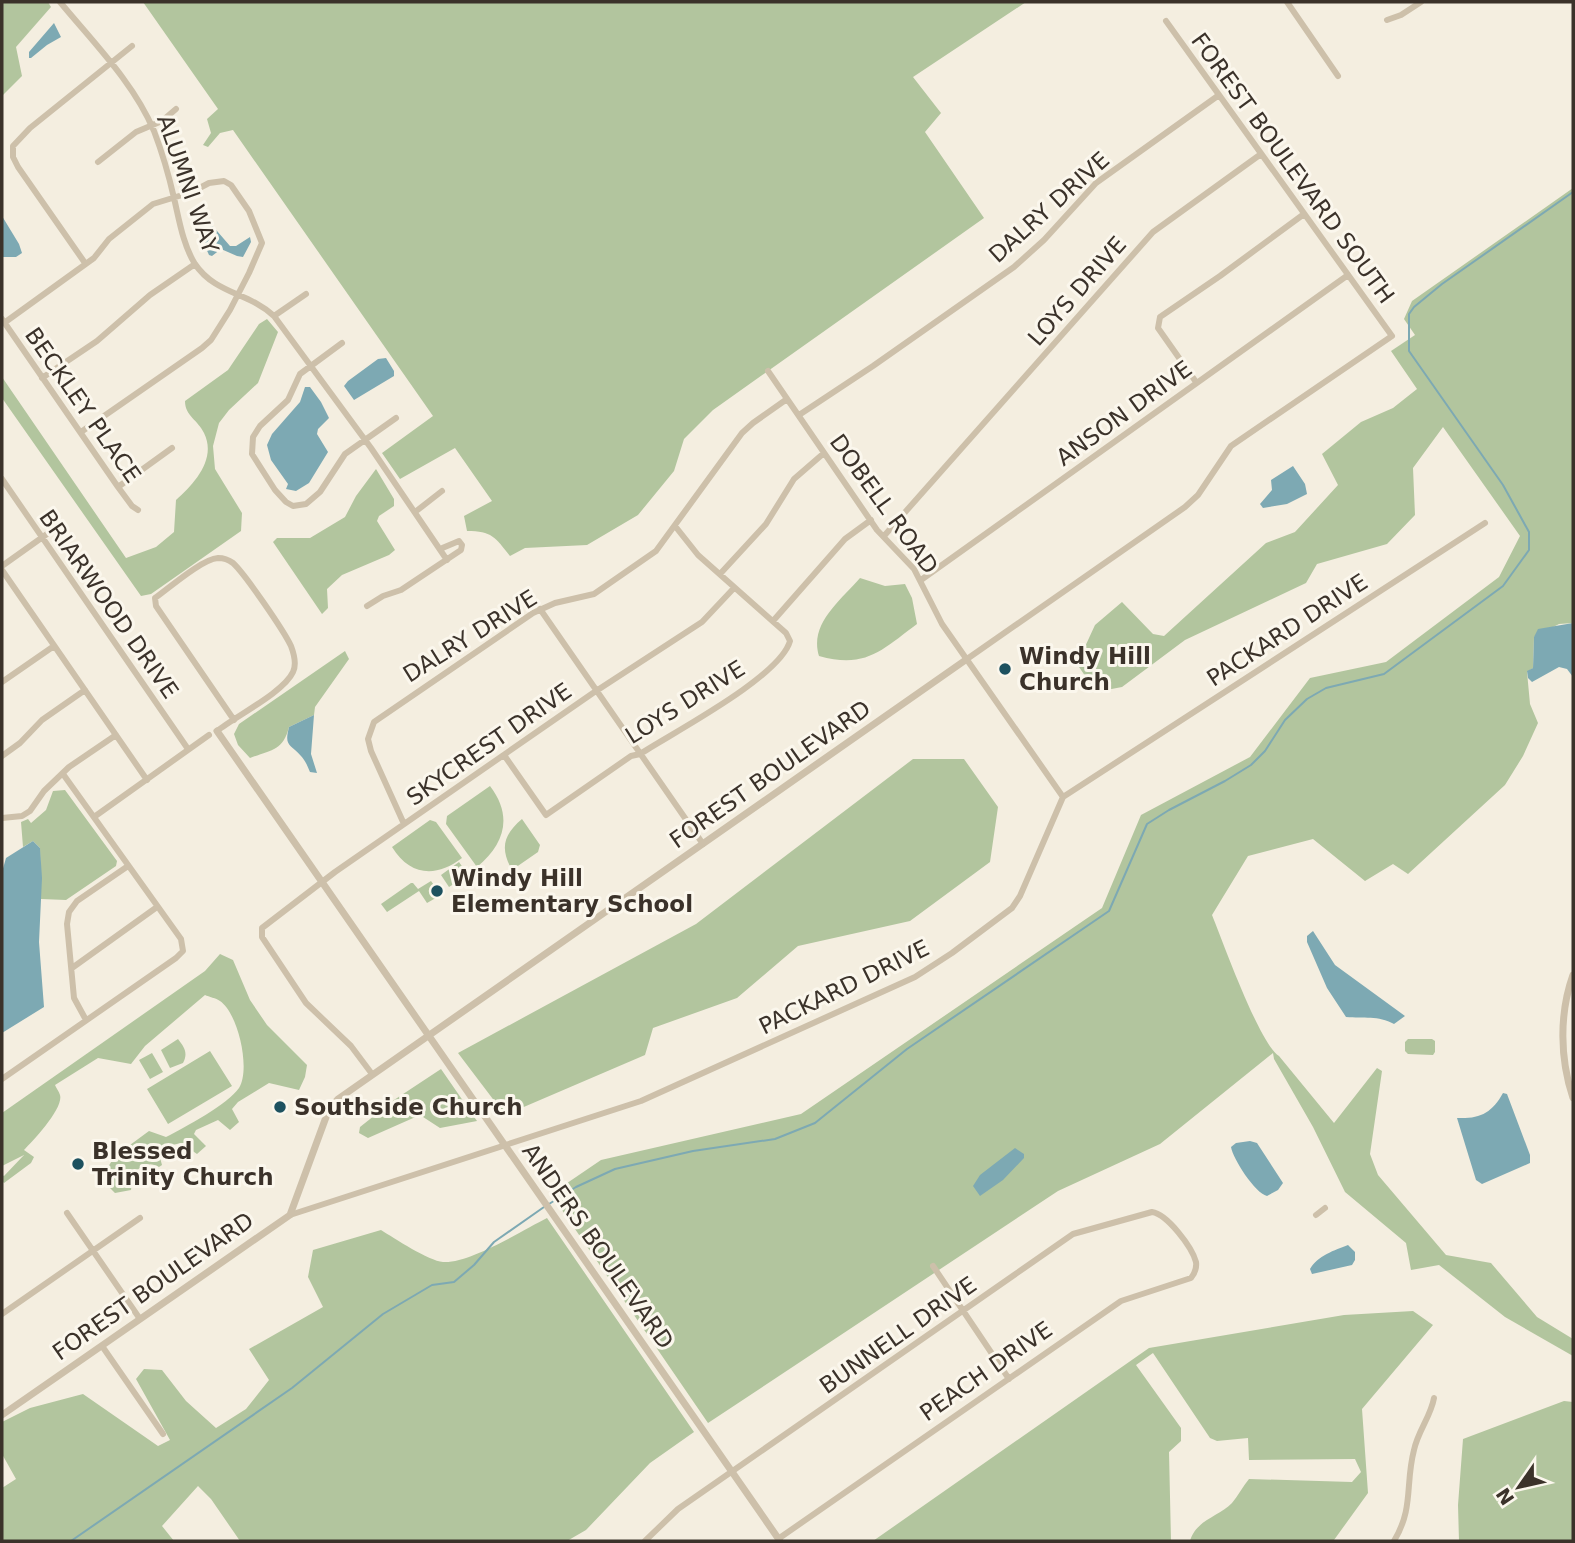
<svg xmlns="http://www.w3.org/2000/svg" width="1575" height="1543" viewBox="0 0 1575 1543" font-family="'DejaVu Sans',sans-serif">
<rect width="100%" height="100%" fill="#f4eee0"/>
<path fill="#b2c59e" d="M2,2H48L51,7L16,47L22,76L2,96Z
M143,2H1026L913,77L941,113L925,132L984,218L713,410L684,439L674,471L638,515L587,545L525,548L510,556C495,537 492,531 467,531L464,516L492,501L455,448L400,479L382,453L433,416L233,130L220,133L208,147L203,145L211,133L207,119L218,109Z
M1573,188V623L1559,624L1534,637L1533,668L1527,672L1530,704L1538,723L1523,756L1505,785L1408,874L1393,864L1365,881L1313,839L1248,856L1212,915C1223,942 1259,1043 1279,1056L1334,1123L1377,1068L1382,1071L1370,1154L1378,1175L1446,1255L1491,1263L1537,1317L1573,1339V1356L1505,1317L1439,1265L1411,1270L1406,1243L1345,1192L1313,1127L1274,1059L1273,1053L1160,1144L1058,1191L708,1423L551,1194L601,1160L801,1114L1102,908L1141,815L1250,757L1310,678L1386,662L1499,577L1520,536L1443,427L1413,468L1415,515L1387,544L1317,564L1306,583L1185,640L1122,687L1096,692L1077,664L1095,625L1122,602L1153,634L1164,636L1266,543L1295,532L1338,485L1322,454L1361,422L1393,408L1417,389L1391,351L1415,335L1404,319L1412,301Z
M267,319L278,332L258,383L229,410L219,423L213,446L215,469L242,513L241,531L151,594L141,596L2,398V377L126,558L156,547L174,532L176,500C194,484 217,459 204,433C198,420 185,416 185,401L228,370L259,324Z
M376,469L394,499V506L379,516L377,521L395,550L389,555L342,575L327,589L328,608L322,614L273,542L277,538H310L345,517L356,496Z
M860,578L885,586L905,584L912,598L917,624C882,650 866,669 819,656C809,624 840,601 860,578Z
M345,651L349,659L315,707L314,715L289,727C283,751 271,750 250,758L238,745L234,734L239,724Z
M913,759H964L998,807L990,862L910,921L798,946L737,998L653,1028L645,1055L505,1115L458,1053L696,924Z
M490,786C513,816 505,844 477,867L446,824L447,816Z
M65,790L117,861L116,866L66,900L41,899L40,848L33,841L23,847L21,822L28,819L31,823L46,810L53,791Z
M522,819L540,845L538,852L512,870C500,849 503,835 522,819Z
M430,820L436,822L462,858C436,878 410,876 392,847Z
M459,862L468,875L449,887L441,875Z
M431,881L441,895L427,903L419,891L387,912L381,904L411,883H413L418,889Z
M220,954L233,960L250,1000L267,1025L307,1065L305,1077L299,1090L269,1083L238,1102L232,1109L239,1122L230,1130L218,1120L196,1130L194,1134L206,1146L197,1154L181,1143L168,1146L159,1154L162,1165L159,1167C148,1161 143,1166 133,1173L131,1190L115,1193L110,1188L108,1167L115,1156L149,1131L166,1137C184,1128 228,1104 239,1088C251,1069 238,1013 220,1001C216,998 209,997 205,995L145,1046L131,1064L98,1058L55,1085C56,1088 59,1091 60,1095C64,1108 33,1141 24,1150L34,1157L31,1163L4,1183L2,1181V1175L4,1176L24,1155L2,1166V1113L205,971Z
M178,1039C185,1048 188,1053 183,1063L170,1068L161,1050Z
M1408,1039H1432L1435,1041V1052L1433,1055L1408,1054L1405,1051V1042Z
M210,1051L232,1086L168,1124L147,1089Z
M152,1053L163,1072L150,1079L139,1060Z
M441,1069L477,1121L440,1128L420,1115L368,1138L359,1133L360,1127L394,1100Z
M547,1218L694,1432L650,1463L586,1530L567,1541H240L211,1499L198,1486L162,1526L174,1541H2V1488L16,1479L2,1454V1422L30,1408L83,1394L158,1446L170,1440L136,1379L144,1369L162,1370L186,1401L216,1428L246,1409L269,1380L249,1349L323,1307L308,1277L313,1250L381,1230C394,1238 429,1261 443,1262C469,1264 523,1230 547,1218Z
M1413,1311L1433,1325L1362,1409L1368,1493L1334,1540L1190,1541C1196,1520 1218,1517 1232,1503C1238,1496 1243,1486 1249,1479L1352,1482L1361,1472L1355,1459L1249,1460L1248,1438L1217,1441L1210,1438L1153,1353L1136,1365L1181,1428V1441L1169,1452L1171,1541H873L1149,1348L1344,1315Z
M1564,1401L1573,1402V1541H1459L1458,1505L1463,1439Z"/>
<path fill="#7da9b3" d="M54,23L61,37L47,45L31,58H29V52Z
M2,216L19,244L22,253L16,257H2Z
M211,224L230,246H236L250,237L251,242L243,257L237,256L221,249L212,256L209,255L200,235L201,230Z
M386,358L394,371V376L354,400L344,386L348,381L378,359Z
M305,387H310L321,402L329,418L318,429L317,434L328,452L309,483L296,491L286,489L288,484L271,460L267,445L272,434L300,402Z
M1293,466L1305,484L1307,494L1287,504L1263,508L1260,504L1272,490L1271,480Z
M1573,623V677L1567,669L1559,667L1532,682L1528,678L1527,671L1533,668L1534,637L1538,629Z
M314,715L311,754L317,773L310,772C308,767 305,760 301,756C290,743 284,747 289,727Z
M33,841L40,848L42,878L39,942L44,1007L2,1033V872L6,858Z
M1313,931L1335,965L1405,1016L1394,1024C1378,1015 1364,1019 1346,1017L1327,988L1307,942V936Z
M1503,1093L1507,1094L1530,1155V1163L1482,1184L1476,1180L1457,1118C1480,1119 1492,1113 1503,1093Z
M1250,1141L1257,1143L1283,1183L1278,1190L1267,1196C1255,1193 1233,1159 1231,1147L1236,1143Z
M1015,1148L1024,1154V1158L1003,1180L980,1196L973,1186L980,1175Z
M1348,1245L1355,1252V1260L1352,1265L1312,1274L1310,1269C1317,1256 1335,1250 1348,1245Z"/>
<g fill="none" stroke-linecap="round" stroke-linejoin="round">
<path stroke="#7da9b3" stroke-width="2" d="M549,1204L576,1187L615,1169L693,1151L775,1139L815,1123L907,1049L1109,911L1147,824L1169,810L1225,781L1251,765L1265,751L1285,720L1307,699L1326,688L1384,674L1503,586L1529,550V532L1503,485L1409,351V314L1414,307L1442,284L1573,192
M71,1541L292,1388L383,1314L432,1285L454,1282L474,1265L494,1242L544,1207"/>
<path stroke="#cdc0aa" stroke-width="6" d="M60,2C93,42 134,83 154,131C162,152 169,176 174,198C179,219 183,245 195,264C215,294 250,293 274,316L371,448L447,560
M1287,2L1338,76
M1387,20L1401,15L1421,2
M98,162L136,132L162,121L176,109
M85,263L18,167L13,157V146L30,128L132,46
M274,316L306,294
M2,319L118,487L132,506L138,510
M4,323L94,258L109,239L153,204L192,192L209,183L224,181L231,185L249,211L262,243L249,273L230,310L211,340L202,348L81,432
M342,343L300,374L288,400L260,426L253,437L252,454L275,490L286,502L293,506L306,504L320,492L345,454L396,418
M768,371L877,530L914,569L942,624L1063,797
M42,378L97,341L150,295L195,264
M1196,382L1158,328L1160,317L1220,276L1304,214
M799,415L873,366L1014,267L1044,240L1096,183L1219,95
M2,479L188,749
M118,487L172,448
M415,512L442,491
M884,536L1153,232L1261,154
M2,566L61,524
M2,570L147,780
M720,574L766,524L794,479L824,453
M921,580L1348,275
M367,606L383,596L401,590L461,550L462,545L459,541L440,549
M540,609L703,844
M773,621L845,539L871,520
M967,659L1185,507L1198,495L1231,446L1392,336L1166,21
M2,682L54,646
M217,731C236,716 284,692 293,672C297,664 294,654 291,646C284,631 245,574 233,563C229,560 223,558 218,558C202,559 169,588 155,598L156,606L234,720
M504,755L546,815L631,756L640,754C674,732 780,677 790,641L786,633L698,555L675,526
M2,756L20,743L42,720L85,690
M94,817L209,735
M2,818L22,816L30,811L44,791L69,767L116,735
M404,824L371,751L368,739L374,722L533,613L555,603L594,594L656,551L742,433L753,423L787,399
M72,968L157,907
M86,1020L74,998L67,924L69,912L77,901L128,866
M372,1074L351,1046L306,1003L262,937V928L335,872L593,693L702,622L734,588
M2,1079L176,958L183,951L181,939L63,774
M67,1213L140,1319
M290,1215L641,1101L915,977L952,953L1012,908L1020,896L1063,797L1485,523
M1316,1215L1325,1208
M933,1266L1009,1379
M2,1314L140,1218
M102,1346L163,1434
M645,1541L678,1509L1073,1234L1152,1212C1167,1214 1192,1247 1196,1262C1197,1269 1195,1273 1191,1278L1121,1301L778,1539
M1394,1541C1414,1508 1405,1484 1414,1450C1418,1431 1431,1416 1434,1398"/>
<path stroke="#cdc0aa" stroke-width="7" d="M217,731L780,1541
M1573,975C1559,1014 1560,1059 1573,1098
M2,1415L290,1215L329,1109L338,1099L967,659"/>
</g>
<g fill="#1d515f" stroke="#fbf7ed" stroke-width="2.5">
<circle cx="1005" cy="669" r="7"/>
<circle cx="437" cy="891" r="7"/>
<circle cx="280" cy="1107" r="7"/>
<circle cx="78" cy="1164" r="7"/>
</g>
<g text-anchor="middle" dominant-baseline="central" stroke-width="6" stroke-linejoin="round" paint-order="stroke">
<g font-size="23" fill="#3b322a" stroke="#fbf7ed">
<text transform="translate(1293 168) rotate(54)">FOREST BOULEVARD SOUTH</text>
<text transform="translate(188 184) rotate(71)">ALUMNI WAY</text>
<text transform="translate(1049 207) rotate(-42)">DALRY DRIVE</text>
<text transform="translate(1077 291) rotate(-49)">LOYS DRIVE</text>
<text transform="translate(83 405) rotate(55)">BECKLEY PLACE</text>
<text transform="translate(1124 413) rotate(-36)">ANSON DRIVE</text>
<text transform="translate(884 504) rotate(54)">DOBELL ROAD</text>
<text transform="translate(109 604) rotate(55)">BRIARWOOD DRIVE</text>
<text transform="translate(1287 630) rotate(-33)">PACKARD DRIVE</text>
<text transform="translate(470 636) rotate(-32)">DALRY DRIVE</text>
<text transform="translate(685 702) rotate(-32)">LOYS DRIVE</text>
<text transform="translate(489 744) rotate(-35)">SKYCREST DRIVE</text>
<text transform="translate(770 774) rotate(-35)">FOREST BOULEVARD</text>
<text transform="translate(844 987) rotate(-26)">PACKARD DRIVE</text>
<text transform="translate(598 1246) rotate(55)">ANDERS BOULEVARD</text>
<text transform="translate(153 1286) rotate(-35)">FOREST BOULEVARD</text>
<text transform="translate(898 1335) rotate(-35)">BUNNELL DRIVE</text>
<text transform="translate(986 1371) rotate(-35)">PEACH DRIVE</text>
</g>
<g font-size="23" font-weight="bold" fill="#3b322a" stroke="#fbf7ed" text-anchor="start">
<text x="1019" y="656">Windy Hill<tspan x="1019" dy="26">Church</tspan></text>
<text x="451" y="878">Windy Hill<tspan x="451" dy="26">Elementary School</tspan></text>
<text x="294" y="1107">Southside Church</text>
<text x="92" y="1151">Blessed<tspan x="92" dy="26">Trinity Church</tspan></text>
</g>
</g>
<rect width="1575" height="1543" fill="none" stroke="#3b322a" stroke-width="7"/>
<g transform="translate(1519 1487) rotate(236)" stroke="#fbf7ed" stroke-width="5" paint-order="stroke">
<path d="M0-5L12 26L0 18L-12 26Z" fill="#3b322a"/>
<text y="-10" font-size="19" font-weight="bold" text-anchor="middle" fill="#3b322a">N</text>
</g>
</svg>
